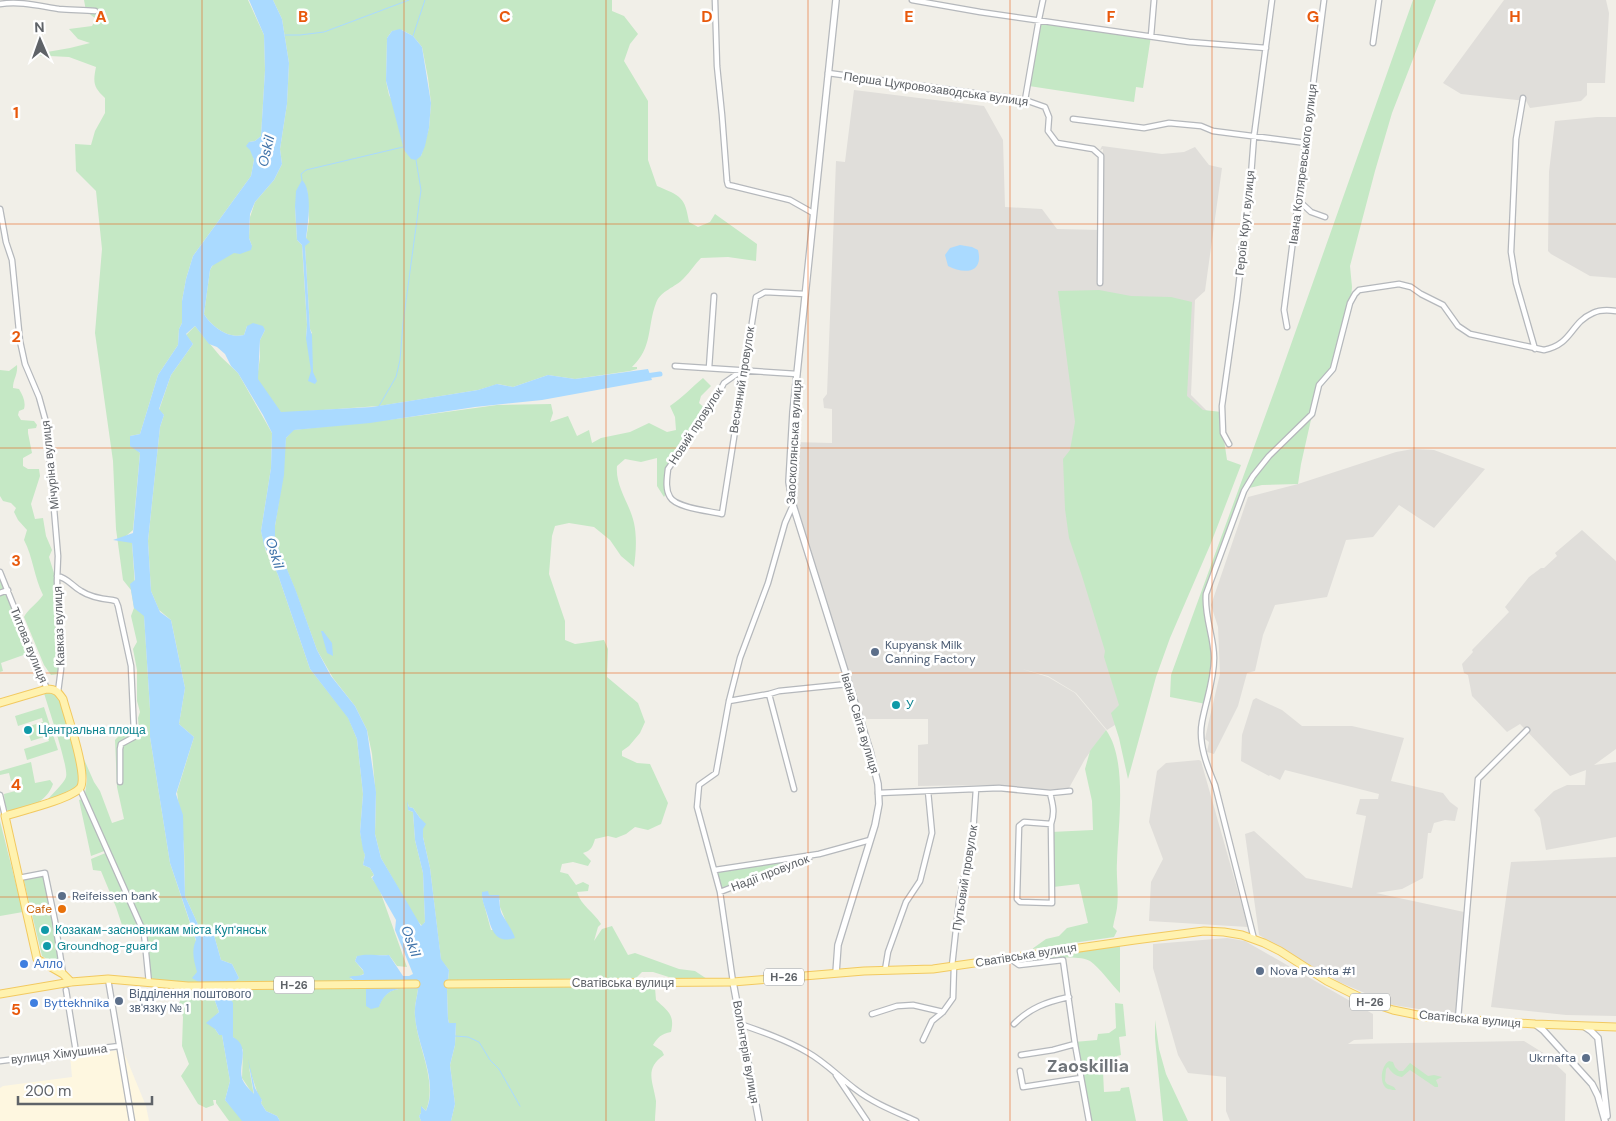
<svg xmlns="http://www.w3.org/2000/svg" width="1616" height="1121" viewBox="0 0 1616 1121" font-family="'DM Sans',sans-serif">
<rect width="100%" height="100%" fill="#f1efe8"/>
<path fill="#fef7e0" d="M123,1050L146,1106L149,1121H0V1088L3,1086L72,1077L70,1055Z"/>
<path fill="#e0deda" d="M1504,0H1606L1609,13L1605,83H1587V95L1581,101L1530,108L1526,101L1461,94L1443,83Z
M854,90L984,106L1003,140L1005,207L1042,209L1057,229L1101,230L1103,149L1100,150L1102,146L1162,154L1184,152L1195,147L1209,165L1222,168L1205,291L1195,300L1191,395L1212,416L1129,716L1107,730L1076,693L1048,676L1022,669L1048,677L1075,693L1106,730L1085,759L1069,788L1047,790L989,785L918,786V745L928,744V719H859L793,505L792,442L832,443V409L824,408L823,399L827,394L836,161L845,162Z
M1597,117H1616V278L1590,276L1551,254L1548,251L1549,172L1555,121Z
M1413,449L1434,450L1485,469L1434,528L1399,505L1373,537L1346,540L1327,597L1275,605L1263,635L1255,671L1247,673L1238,706L1214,754L1207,752L1209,742L1205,739L1208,725L1220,674L1218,627L1211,605L1248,497L1298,484L1396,452Z
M1582,530L1616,561V749L1594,765L1616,762V837L1546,850L1540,818L1534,810L1554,791L1567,785H1585L1586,770L1570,776L1520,724L1507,732L1472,696L1468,675L1464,673L1462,664L1473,652L1472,650L1509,612L1505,607L1529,577L1541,568H1544L1557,556L1555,553Z
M1256,698L1282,710L1302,726H1352L1404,738L1391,781L1443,793L1450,802L1458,808L1455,821L1445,820L1434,823L1431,833H1428L1423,878L1402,889L1376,893L1464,912L1456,1015L1393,1005L1339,982L1259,935L1245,834L1254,831L1306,878L1352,888L1366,816L1356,814L1360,799H1378L1379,794L1285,770L1280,780L1270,775L1269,776L1241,761L1242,735L1253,700Z
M1199,760L1201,761L1248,927L1149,921L1151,882L1163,859L1149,822L1157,771L1166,763Z
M1616,857V1016L1566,1015L1491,1007L1511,862Z
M1227,938L1245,941L1373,1014V1039L1354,1040L1348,1044L1524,1041L1545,1054L1566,1074L1565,1121H1230L1226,1111V1077L1188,1073L1178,1055L1153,968V944Z"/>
<path fill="#c5e8c5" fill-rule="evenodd" d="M84,0H248L264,35L265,70L261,136L255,141L249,142L254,160L251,176L193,256L186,279L182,301V323L179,329L178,345L158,375L140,434L130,436L135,448L140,453L133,530L126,536L124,539L132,542L135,587L144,615L150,709V737L170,863L196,941L199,983L156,980L151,978L146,931L85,794L87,779L83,757L94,782L100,791L112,823L124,819L117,787L115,740C121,733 130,730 139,730L138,718L140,712L137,701V670L133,649L137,642L131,616L134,608L131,590L123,580L116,529L113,461L95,333L102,249L96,191L76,171L75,144L91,145L95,131L105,113V98C93,87 93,82 96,67L69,57L30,55L70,48L90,43L78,39L69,29L92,26L96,19L86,11Z
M273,0H612V11L624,16L638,34L630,44L624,61L648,101V160L657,186C681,196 685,197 689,222L698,227L710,222L715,214L757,244L756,261L728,257L701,258C695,264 690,272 684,278C675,288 661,290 656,303C647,327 653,347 632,367H637V369L630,371L575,379L548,375L513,387L498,384L478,390L379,406L281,413L257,379L260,357V340L265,330L247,326L244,335C228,339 212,327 204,314L210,270L237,222L252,246L249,238L250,217L255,202L274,180L282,164L280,149L287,104L289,63L282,19ZM402,30L413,36L422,47L428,78L431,103L429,128L421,156L389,95L386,81L387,38L392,31ZM307,189L309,220L305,246L310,329L312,333L306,338L307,325L302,245L297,240L295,207Z
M1413,0H1436L1392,113L1375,171L1350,266L1352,287L1351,298L1333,369L1319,384L1301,464L1298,484L1262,485L1245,489L1206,594L1214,659L1206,704L1170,697L1171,675L1278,381Z
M1039,19L1151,36L1143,88L1136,87L1134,102L1029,86Z
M1099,290L1131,296L1171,297L1192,302L1187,396L1203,410L1222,412L1223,433L1227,460L1241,465L1211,543L1170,638L1156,677L1128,779L1119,738L1111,713L1119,705L1104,657L1105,651L1082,576L1069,538L1065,509L1063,459L1070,450L1075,422L1058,291Z
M195,326L220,356L238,373L272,433L271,468L261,531L266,552L272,561L278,575L310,669L348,717L357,739L363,794L360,832L365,855L363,865L370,868L374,875L371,877L379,888L407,967L397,966L389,955L357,956L355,961L365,973L358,977L350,978L355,981L234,982L239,978L232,964L221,960L214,935L201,931L185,896L184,847L177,792L194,737L179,724L185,688L175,639L171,620L159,610L151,591L148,541L160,427L164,415L159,410L171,375L193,344L186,335Z
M17,365C18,375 13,379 13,388L19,389C23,396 26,402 24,409L19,411L18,415L21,420L34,421L37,425L36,428L28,429V433L32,453L23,458V466L28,469H39L40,476L31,504L35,519L43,518L46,536L52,550L49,557L57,583L60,665L58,674L51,675L44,665L24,617C27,610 37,604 43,595C34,577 33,557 24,540L27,530L18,520L14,512L16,508L11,503L3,501L0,496V370L9,371Z
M703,378L711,386L701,396L699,403L708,411L672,462L667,476L668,490L664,497L657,486V458L641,462L625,459L617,466C615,486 630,504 634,523C637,537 636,553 634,567L621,556L610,540L594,527L569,523L555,526L552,536L549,574L565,621V640L575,644L604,640L608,649L607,677L638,703L645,722L640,733L629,746L622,751V756L637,763L650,764L668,803L661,824L648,830L635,827L626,834L616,838L608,836L595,839C593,846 591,851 583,853L591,861L588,866L573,862L562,864L560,872L568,874L576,885L583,882L589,885L588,891L577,892C581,906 594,912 601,924L598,927L594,941L602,929L612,926L628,955L635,953L679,969L695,971L707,979L672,978L653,972H642L636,978L452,980L451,985L649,984L655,988L656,1000C668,1011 675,1015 671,1032C661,1034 658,1037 653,1045L662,1051L664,1055C644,1069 653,1081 656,1101C656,1107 655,1115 655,1121H451L455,1104L450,1065L455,1045L456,1023H449L448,1019L447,991L449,970L441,960L430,868L423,837V829L420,818L413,808L409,807L408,804V810L413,812L415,840L423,873L425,922L422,926L415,918L381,858L375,834L376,797L372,754L367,730L355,706L333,678L317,650L296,592L275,540V526L281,488L286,438L293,430L395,419L497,405L551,404L553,413L550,422L568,416L577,436L589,430L592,443L601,438L630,432L649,423L667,432L676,430L675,417L670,406C682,398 692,387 703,378ZM489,895L500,900V907L509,929L491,930L482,897Z
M0,572L32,652L1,663L3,671L0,672Z
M44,693C54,692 59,697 63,705L81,776L78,787L43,804C48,799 65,782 66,777C69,768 48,707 44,693Z
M44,707L58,750L27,760L24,749L49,741L47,736L31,741L26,727L43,722L42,718L18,726L15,716Z
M1106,730C1128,760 1118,826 1117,862C1116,877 1119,893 1117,908C1116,914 1114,921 1113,927L1117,931L1114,937L1032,949L1046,939L1059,936L1067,928L1088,923L1079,884L1053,887L1051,832L1093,830L1092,801L1085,769L1090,751Z
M31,762L35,783L50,780L53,784C47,802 26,811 8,811L5,806L4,794L23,789L20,779L11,781L9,773L0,775V771Z
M82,799L107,850L91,856L79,800Z
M0,821L23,912L0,916Z
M108,852L141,926L123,928L116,907L101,871L93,870L91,859Z
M819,854L720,892L715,870Z
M45,873L58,956V962L54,964L42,956L23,877Z
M1120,944V993C1111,984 1100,968 1090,961C1080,954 1040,959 1027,961L1024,959Z
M352,987L366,988V1006H379C386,987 400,988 418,989C417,998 414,1006 415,1016C417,1047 438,1080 426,1111L422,1107L421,1113L419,1116L421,1121H280L277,1116L266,1111L261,1103L262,1100L258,1095L249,1067L254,1096L242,1078L243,1050L233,1037L226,990L320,989Z
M187,988C214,988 210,988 219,1012L214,1017L215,1029L219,1035H222L230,1081L225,1100L244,1121H229L216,1103V1100H213L214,1105L206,1108L198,1104L181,1076L189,1064L182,1046L183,1017L179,1003Z
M1115,1003L1123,1004L1126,1036L1119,1037L1121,1055L1117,1056L1118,1069L1103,1072L1104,1092L1120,1091L1121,1088L1129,1087L1136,1121H1089L1074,1042L1097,1040L1098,1034L1109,1033L1116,1028Z
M1155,1020L1159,1049L1166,1074L1188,1121H1163L1155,1038Z
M1389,1061L1393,1062L1395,1067L1399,1071H1403L1410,1063L1428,1076L1434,1075L1442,1077L1436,1080L1438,1085V1087H1435L1410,1070L1402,1077C1395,1076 1391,1072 1388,1067L1386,1069L1385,1081L1387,1084L1394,1087L1396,1090C1392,1090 1388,1090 1385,1087C1379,1080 1382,1065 1389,1061Z"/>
<path fill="#aadaff" d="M249,0H273L282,19L289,63L287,104L280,149L282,164L274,180L255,202L250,214L249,238L252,246L251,250L240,254L234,253L212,266L210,270L204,314C212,327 228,339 244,335L247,326L253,323L263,326L265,330L260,340L258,379L281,412L372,407L478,390L497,384L513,387L548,375L575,379L648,369L652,380L542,400L475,407L370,423L294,430L286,438L284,475L275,526V540L296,591L317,650L331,676L355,706L367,730L376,792L375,834L381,858L421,926L425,922L423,873L415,840L413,812L408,810L407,801L409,807L413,808L420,818L426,824L423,829V837L430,868L441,959L449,970L447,991L448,1019L449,1023H456L455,1045L450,1065L455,1104L451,1121H421L419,1116L421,1113V1106L426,1111C439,1081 417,1046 415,1016C414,1006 417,998 418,989C400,988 386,987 379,1007L371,1009L366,1006V988L349,977C354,975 358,977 364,974L363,970L355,961L357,956C368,953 377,956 389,955L403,976H409L413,974L395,930L396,920L372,878L374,875L370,868L363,865L365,855L363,850L360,832L363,794L357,739L348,718L310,669L278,575L264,545L261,531L271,468L272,433L263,415L238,373L231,366L225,354L217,347L209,344L195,326L186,334L193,344L171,375L159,409L164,415L160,427L148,541L151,591L160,612L171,620L185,688L179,724L194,737L176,794L183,815L185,896L201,931L214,935L221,960L232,964L239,978L226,990L233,1003V1037C251,1047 238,1064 242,1078C243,1083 250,1090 254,1094L248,1059L255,1088L262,1100L261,1103L266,1111L277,1116L280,1121H242L225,1100L230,1081L222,1035H219L215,1029L206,1023L219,1012L211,990L192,978L197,972C194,961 191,951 196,940L170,863L150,737V709L144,616L134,608L130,584L135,580L132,543L113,540L133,533L140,453L130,446V436L140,434L158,375L178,345L179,329L182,323V301L186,279L193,256L251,176L254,160L250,150L246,146L249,142L255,141L261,136L265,70L264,35Z
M400,29L413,36L422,47L431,103L429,128L425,146L421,156L416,160L411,159L404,150L386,81L387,38L392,31Z
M302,180C313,190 308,224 306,238L310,242L305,246L310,329L312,335L313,372L317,381L315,384L308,381L311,371L306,338L307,325L303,258L302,245L297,240L295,207L296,191Z
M960,245L972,247L978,250C984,274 963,274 948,266L945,255L950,248Z
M321,631H323L332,643L333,656L327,653Z
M488,891L489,895H499C500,902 499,910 503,916C507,923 513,931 515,938C497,944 492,932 488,917C486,910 483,904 482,897V892Z"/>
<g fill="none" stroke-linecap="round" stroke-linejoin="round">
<path stroke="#aadaff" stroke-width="1" d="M285,35H300L324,32L409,0
M413,36L425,0
M302,180L301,174L306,170L403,147
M379,406L396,377L400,360L403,323L421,190L416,160
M455,1036L468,1037L479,1042L490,1060L499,1069L520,1106"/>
<path stroke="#aadaff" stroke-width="5" d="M646,376L660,374"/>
<defs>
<path id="minor" d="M715,0L717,66L722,115L727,181L728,185L733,186L790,200L813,213
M912,0L980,12L1189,42L1266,48
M0,4C21,1 39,6 59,9C71,10 84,10 95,11
M1151,36L1154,0
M1373,43L1379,0
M828,73L1025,100L1045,107L1049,117L1048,131L1057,143L1093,149L1101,156L1100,283
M1523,98L1516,139L1511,252L1516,283L1535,349
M1025,100L1039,19L1043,0
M1073,119L1144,128L1169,123L1201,126L1213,131L1306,143
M1298,200L1311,212L1325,217
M0,209L6,242L12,260L20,341L25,364L39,397L47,426L58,556L57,581L61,669L58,692
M1287,327L1284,310L1324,0
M675,366L797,374
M709,368L714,296
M744,369L724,383L713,404L668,469C667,478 665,489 670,497C676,508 710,511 722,514L756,297L765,292L805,294
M1229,444L1223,433L1222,406L1237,299L1250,189L1254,136L1272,0
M0,572L47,689
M57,576C68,578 72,586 81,591C90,597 102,599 112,600L116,601L118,606L131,666L134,733V737L121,744L120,749V782
M0,593L8,590
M769,694L794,789
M729,701L769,694L779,691L848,684
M80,789L144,933L149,983
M878,793L999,788L1050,793L1070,791
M1050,793C1053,805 1055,813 1051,824L1052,903L1020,902L1017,899L1019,826L1024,822L1051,824
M0,795L5,816
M715,870L819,854L870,840
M19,878L45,873L55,921L63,974
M720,892L810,857
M1254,939L1215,785C1207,766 1198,743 1202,722C1206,700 1214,681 1214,658C1214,637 1204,616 1206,594L1244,491L1253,476L1269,456L1312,414L1319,385L1333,369L1350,303L1355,294L1359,290L1399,284L1411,287L1421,294L1443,305L1458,326L1470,334L1544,350C1573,344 1570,323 1593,313C1599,310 1609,310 1616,311
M1009,958L1019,965L1063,960L1075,1044L1089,1121
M952,966L959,902L973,833L976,789
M885,970L888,952L906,902L920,881L932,833L928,791
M108,979L132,1121
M733,982L720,892L697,807L699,785L716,773L729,701L740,658L768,583L785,523L793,505
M66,990L76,1052
M872,1014L897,1006L913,1005L943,1012
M1458,1019L1478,779L1527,730
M740,1024C763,1032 786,1040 807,1052C825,1062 839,1077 855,1089C873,1103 896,1112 916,1121
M1014,1024C1030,1008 1046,1002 1069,997
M923,1040L932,1021L943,1012L953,998L954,966
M1021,1055L1053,1050L1075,1044
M0,1061L119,1046
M1020,1071L1023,1087L1081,1078
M836,1075L867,1121"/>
<path id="tertiary" d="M836,0L793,412L789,482L793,505L870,751L878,784L879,804L875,825L838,945L836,973
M733,982L759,1121
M1535,1024L1543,1030L1592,1084L1598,1096L1605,1121
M1585,1027L1591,1031L1598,1038L1607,1116"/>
<path id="primary" d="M0,703L47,689C56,689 58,692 63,699C67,715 89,777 80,788C71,799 21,811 5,816L37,959L63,974L71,982
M448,984L733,982L864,971L933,969L1135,940L1204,931L1224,932L1242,935L1264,943L1280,951L1327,981L1349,992L1372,1003L1393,1010L1427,1017L1535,1024L1616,1027
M0,994L71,982L108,979L188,986L416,984"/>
</defs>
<use href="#minor" stroke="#b5b8bc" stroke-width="7"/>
<use href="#tertiary" stroke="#b5b8bc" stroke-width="8"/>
<use href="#primary" stroke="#f2c960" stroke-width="9"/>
<use href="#minor" stroke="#fff" stroke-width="4.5"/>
<use href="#tertiary" stroke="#fff" stroke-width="5.5"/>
<use href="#primary" stroke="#fff2af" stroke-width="7"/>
</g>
<path fill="none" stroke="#e8590c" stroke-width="1" stroke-opacity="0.55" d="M202,0V1121M404,0V1121M606,0V1121M808,0V1121M1010,0V1121M1212,0V1121M1414,0V1121M0,224H1616M0,448H1616M0,673H1616M0,897H1616"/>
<g fill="#5c6f8a" stroke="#fff" stroke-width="2">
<circle cx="875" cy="652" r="5"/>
<circle cx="62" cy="896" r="5"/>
<circle cx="1260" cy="971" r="5"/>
<circle cx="119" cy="1001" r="5"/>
<circle cx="1586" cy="1058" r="5"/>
</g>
<g fill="#0f9aa8" stroke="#fff" stroke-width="2">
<circle cx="896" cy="705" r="5"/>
<circle cx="28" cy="730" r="5"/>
<circle cx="45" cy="930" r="5"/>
<circle cx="47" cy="946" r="5"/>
</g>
<circle fill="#e8710a" stroke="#fff" stroke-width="2" cx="62" cy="909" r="5"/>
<g fill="#3f7fe0" stroke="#fff" stroke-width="2">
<circle cx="24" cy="964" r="5"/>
<circle cx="34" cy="1003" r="5"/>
</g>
<g text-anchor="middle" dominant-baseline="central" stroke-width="5" stroke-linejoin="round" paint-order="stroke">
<g fill="#fff" stroke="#8f9295" stroke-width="1">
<rect x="764" y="968.5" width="40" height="17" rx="4"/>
<rect x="274" y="976.5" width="40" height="17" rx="4"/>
<rect x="1350" y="993.5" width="40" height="17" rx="4"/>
</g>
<g font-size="11" font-weight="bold" fill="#5f6368">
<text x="784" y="977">Н-26</text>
<text x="294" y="985">Н-26</text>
<text x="1370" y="1002">Н-26</text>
</g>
<g font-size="12" fill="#5f6368" stroke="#fff">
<text transform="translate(936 89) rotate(8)">Перша Цукровозаводська вулиця</text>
<text transform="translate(1303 164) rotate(-83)">Івана Котляревського вулиця</text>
<text transform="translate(1245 223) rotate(-84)">Героїв Крут вулиця</text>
<text transform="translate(742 380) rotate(-81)">Весняний провулок</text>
<text transform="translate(696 426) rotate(-57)">Новий провулок</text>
<text transform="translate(794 442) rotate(-87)">Заосколянська вулиця</text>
<text transform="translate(50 465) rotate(-96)">Мічуріна вулиця</text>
<text transform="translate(59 626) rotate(-92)">Кавказ вулиця</text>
<text transform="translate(29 645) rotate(68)">Титова вулиця</text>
<text transform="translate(860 723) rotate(73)">Івана Світа вулиця</text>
<text transform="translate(770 873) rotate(-21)">Надії провулок</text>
<text transform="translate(965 878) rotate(-81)">Путьовий провулок</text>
<text transform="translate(1026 955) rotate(-9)">Сватівська вулиця</text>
<text x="623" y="983">Сватівська вулиця</text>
<text transform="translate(1470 1019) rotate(5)">Сватівська вулиця</text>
<text transform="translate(746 1052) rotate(80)">Волонтерів вулиця</text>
<text transform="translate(59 1054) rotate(-7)">вулиця Хімушина</text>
</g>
<g font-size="12" fill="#4e5e75" stroke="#fff" text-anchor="start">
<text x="885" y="645">Kupyansk Milk<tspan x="885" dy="14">Сanning Factory</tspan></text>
<text x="72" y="896">Reifeissen bank</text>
<text x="1270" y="971">Nova Poshta #1</text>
<text x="129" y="994">Відділення поштового<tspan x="129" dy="14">зв'язку № 1</tspan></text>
<text x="1576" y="1058" text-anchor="end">Ukrnafta</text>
</g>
<g font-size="12" fill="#0d838f" stroke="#fff" text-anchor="start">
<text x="906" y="705">У</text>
<text x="38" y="730">Центральна площа</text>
<text x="55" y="930">Козакам-засновникам міста Куп'янськ</text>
<text x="57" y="946">Groundhog-guard</text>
</g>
<g font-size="12" fill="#c56008" stroke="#fff" text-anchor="end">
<text x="52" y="909">Cafe</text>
</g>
<g font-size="12" fill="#366cbe" stroke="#fff" text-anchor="start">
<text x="34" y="964">Алло</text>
<text x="44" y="1003">Byttekhnika</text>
</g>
<g font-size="14" font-style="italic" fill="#4174aa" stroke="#fff">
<text transform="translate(266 151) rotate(-77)">Oskil</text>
<text transform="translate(275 553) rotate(73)">Oskil</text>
<text transform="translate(411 941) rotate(70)">Oskil</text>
</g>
<g font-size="18" font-weight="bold" fill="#70757a" stroke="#fff">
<text x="1088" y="1066">Zaoskillia</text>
</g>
</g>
<g font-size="16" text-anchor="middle" font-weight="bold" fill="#e8590c" stroke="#fff" stroke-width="5" stroke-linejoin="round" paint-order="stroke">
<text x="101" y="22">A</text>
<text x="303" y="22">B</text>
<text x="505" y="22">C</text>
<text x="707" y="22">D</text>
<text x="909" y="22">E</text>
<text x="1111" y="22">F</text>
<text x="1313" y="22">G</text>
<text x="1515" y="22">H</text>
<text x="16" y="118">1</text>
<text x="16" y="342">2</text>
<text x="16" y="566">3</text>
<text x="16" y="790">4</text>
<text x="16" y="1015">5</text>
</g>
<g transform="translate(40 40) rotate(358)" stroke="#ffffff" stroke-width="4" paint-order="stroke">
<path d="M0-4L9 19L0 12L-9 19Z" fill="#5f6368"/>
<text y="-8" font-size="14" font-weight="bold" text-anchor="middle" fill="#5f6368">N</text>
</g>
<path d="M18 1096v8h134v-8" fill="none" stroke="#5f6368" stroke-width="2.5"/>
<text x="25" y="1096" font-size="15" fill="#5f6368" stroke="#ffffff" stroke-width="4" paint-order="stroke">200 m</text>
</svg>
